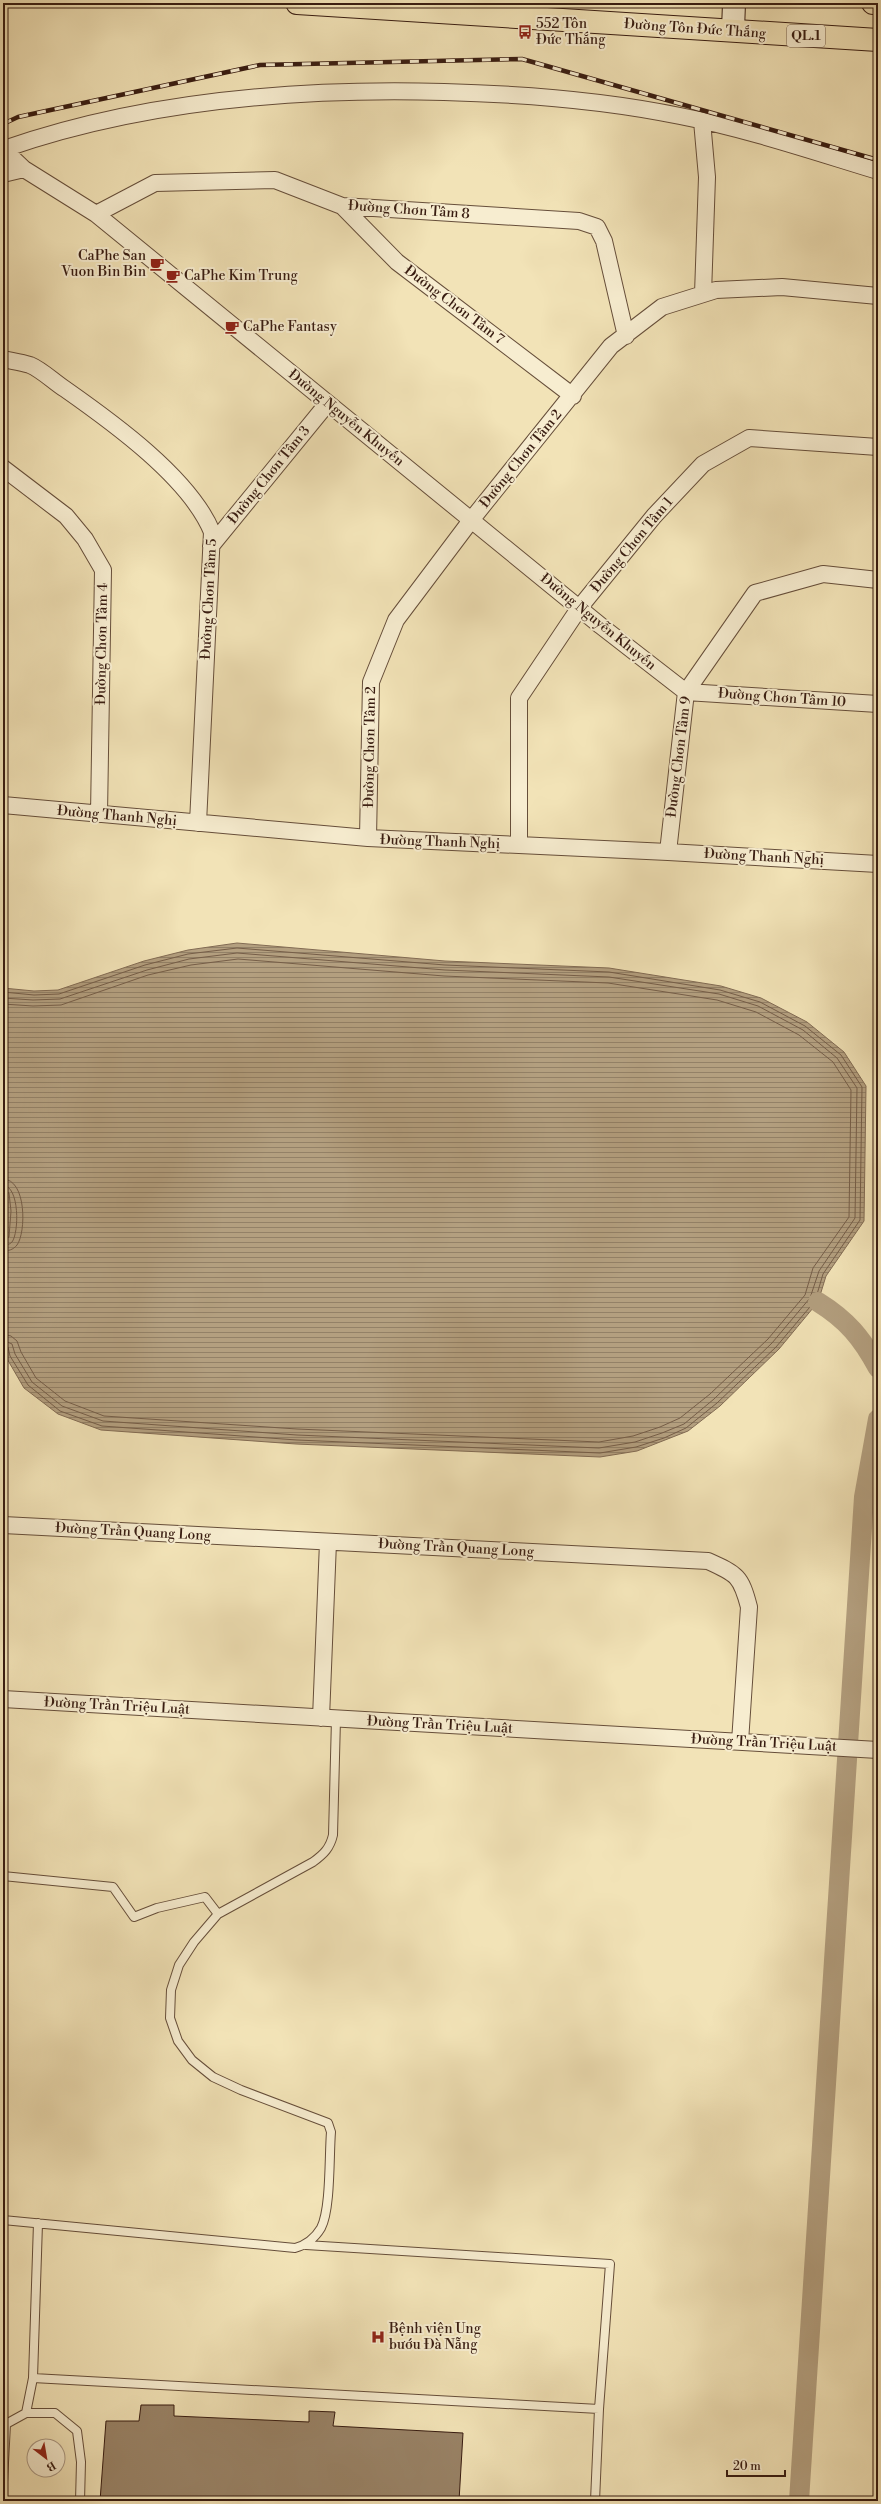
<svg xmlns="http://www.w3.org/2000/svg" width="881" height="2504" viewBox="0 0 881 2504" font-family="'Libre Bodoni',serif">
<defs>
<pattern id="water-rules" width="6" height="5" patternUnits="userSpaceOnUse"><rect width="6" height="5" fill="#b39f7f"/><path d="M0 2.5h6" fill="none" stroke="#938167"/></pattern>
</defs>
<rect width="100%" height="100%" fill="#f2e3b7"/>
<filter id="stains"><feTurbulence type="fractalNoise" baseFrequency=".005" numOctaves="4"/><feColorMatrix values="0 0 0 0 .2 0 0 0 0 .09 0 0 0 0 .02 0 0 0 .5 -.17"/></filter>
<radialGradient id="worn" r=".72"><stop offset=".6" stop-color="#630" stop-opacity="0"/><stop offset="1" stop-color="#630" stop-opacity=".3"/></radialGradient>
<path fill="url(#water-rules)" stroke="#826b53" d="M237,943L445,961L609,968L721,986L761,998L807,1022L844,1052L866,1086L864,1221L826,1276L818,1302L779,1349L720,1406L688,1431L637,1451L600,1457L296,1444L101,1430L58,1414L24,1388L6,1357L3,1337V1259L7,1211L3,1179V988L34,991L58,990L144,961L188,950Z"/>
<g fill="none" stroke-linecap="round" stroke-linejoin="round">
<path stroke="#765e48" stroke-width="1" d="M3,992L34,995L59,994L145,965L188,954L237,948L445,965L609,972L720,990L760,1002L805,1026L841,1055L862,1087L860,1220L823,1274L815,1301L776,1347L717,1403L686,1428L664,1438L636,1447L600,1453L297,1440L102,1426L60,1411L28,1385L10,1356L8,1347L3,1345
M3,998L33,1000L60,999L147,970L189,959L237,953L445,970L609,977L719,994L758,1006L803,1030L837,1058L857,1088L855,1218L819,1271L810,1298L772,1343L714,1399L684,1424L662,1433L635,1442L599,1448L297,1435L103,1421L62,1406L32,1382L15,1354L12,1344L3,1340
M3,1004L33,1006L61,1005L148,975L191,965L238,959L444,976L608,983L717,1000L756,1012L799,1035L833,1062L851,1090L849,1217L813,1268L805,1295L768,1339L710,1394L680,1418L660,1427L633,1436L599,1442L297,1429L104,1416L65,1401L36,1378L21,1352L17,1341L11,1336L3,1334
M3,1179C27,1179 26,1233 17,1245C13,1250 8,1251 3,1251
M3,1185C20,1186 19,1233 12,1242C9,1245 6,1245 3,1245
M3,1190L9,1193L11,1211L9,1237L3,1240"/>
<path stroke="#b39f7f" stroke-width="20" d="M818,1302C847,1320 862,1338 878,1368
M799,2501L864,1497L878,1419"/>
</g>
<path fill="#998367" stroke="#381c11" d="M141,2405H174V2416L309,2422V2411L335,2412L333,2426L463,2433L459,2501H100L106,2421H139Z"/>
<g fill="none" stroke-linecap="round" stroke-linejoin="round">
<defs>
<path id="lane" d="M3,1876L113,1887L134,1917L157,1908L205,1897L218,1914
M3,2220L295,2248C306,2245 315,2238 321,2228C331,2209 329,2155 331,2132L328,2123L241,2090L213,2077L192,2060L178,2041L170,2018L171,1990L179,1965L194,1942L218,1914L313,1862C324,1854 330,1848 333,1835L336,1719
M306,2245L610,2264L599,2409L595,2501
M33,2378L599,2409
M26,2413L33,2378L38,2223
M3,2482L6,2424L26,2413H55L77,2431L81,2462L80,2501"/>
<path id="street" d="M702,121L707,177L703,294
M3,149L24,169L96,214L601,626L686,692
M4,149C144,100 296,88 444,92C523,94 603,100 680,116C747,129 812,151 878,171
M3,174L24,169
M342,206L397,262L573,396
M96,214L155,183L275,180L342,206L579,221L597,227L604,241L626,336
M3,359C12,361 21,362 30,365C42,370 54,382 65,389C112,422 190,478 212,532L198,823
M3,468L66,516L85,539L103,570L99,814
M211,546L327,404
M686,692L878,704
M3,805L368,838L668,852L878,864
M368,838L371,682L396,620L472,519L611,346L662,307L716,290L782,287L878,296
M519,845V698L580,607L654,516L703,464L749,438L878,447
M668,852L686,692L755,593L823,574L878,580
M3,1525L708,1561C737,1574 741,1576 749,1607L740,1742
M3,1699L878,1750
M321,1718L328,1542"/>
<path id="secondary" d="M733,30L734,3"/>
<path id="highway" d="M297,3L878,40
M873,3H878"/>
</defs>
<use href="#lane" stroke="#664e3a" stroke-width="10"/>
<use href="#street" stroke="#664e3a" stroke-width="18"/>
<use href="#secondary" stroke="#381c11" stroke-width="24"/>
<use href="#highway" stroke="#381c11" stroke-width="24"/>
<use href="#lane" stroke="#f7edd0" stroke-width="8"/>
<use href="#street" stroke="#f7edd0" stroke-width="16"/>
<use href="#secondary" stroke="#f7edd0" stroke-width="22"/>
<use href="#highway" stroke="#f2e3b7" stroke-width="22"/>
<defs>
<path id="rail" d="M3,124L18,117L260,65L522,59L878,160"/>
</defs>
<use href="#rail" stroke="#381c11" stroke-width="4.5"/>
<use href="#rail" stroke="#f7edd0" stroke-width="3" stroke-dasharray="9" stroke-linecap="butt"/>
</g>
<defs>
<symbol id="bus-bare" viewBox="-9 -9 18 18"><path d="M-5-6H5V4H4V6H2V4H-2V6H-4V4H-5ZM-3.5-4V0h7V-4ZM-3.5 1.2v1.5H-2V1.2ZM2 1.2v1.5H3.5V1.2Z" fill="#8f2418" stroke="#f7edd0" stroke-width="2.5" paint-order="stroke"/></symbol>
<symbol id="cafe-bare" viewBox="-9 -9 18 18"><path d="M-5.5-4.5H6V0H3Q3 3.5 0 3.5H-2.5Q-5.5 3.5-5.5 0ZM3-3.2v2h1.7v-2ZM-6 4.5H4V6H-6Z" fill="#8f2418" stroke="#f7edd0" stroke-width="2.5" paint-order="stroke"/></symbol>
<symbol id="hospital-bare" viewBox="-9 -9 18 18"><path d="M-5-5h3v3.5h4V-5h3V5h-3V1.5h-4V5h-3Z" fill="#8f2418" stroke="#f7edd0" stroke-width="2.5" paint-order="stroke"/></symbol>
</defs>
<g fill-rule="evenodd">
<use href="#bus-bare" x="515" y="22" width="20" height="20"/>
<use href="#cafe-bare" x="147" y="254" width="20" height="20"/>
<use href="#cafe-bare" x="163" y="266" width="20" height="20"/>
<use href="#cafe-bare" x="222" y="317" width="20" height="20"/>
<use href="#hospital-bare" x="368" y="2327" width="20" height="20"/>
</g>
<g text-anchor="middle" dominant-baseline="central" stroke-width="4" stroke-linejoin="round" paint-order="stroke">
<rect fill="#f7edd0" stroke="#715b4a" stroke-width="1" x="787" y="25" width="38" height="22" rx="3"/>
<g font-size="13" font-weight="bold" fill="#381c11">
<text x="806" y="36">QL.1</text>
</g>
<g font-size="14" fill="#381c11" stroke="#f7edd0" text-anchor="start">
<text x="536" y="24">552 Tôn<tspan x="536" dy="16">Đức Thắng</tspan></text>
<text x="146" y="256" text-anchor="end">CaPhe San<tspan x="146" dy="16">Vuon Bin Bin</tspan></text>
<text x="184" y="276">CaPhe Kim Trung</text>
<text x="243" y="327">CaPhe Fantasy</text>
<text x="389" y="2329">Bệnh viện Ung<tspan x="389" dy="16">bướu Đà Nẵng</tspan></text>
</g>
<g font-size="14" fill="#381c11" stroke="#f7edd0">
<text transform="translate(695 29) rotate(4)">Đường Tôn Đức Thắng</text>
<text transform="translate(409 210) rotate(4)">Đường Chơn Tâm 8</text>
<text transform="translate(454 305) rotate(37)">Đường Chơn Tâm 7</text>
<text transform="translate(346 418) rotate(39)">Đường Nguyễn Khuyến</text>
<text transform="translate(521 459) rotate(-51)">Đường Chơn Tâm 2</text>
<text transform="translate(269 475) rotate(-51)">Đường Chơn Tâm 3</text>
<text transform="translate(632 545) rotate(-50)">Đường Chơn Tâm 1</text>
<text transform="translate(209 599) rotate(-87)">Đường Chơn Tâm 5</text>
<text transform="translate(598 622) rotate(39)">Đường Nguyễn Khuyến</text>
<text transform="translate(102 644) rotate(-89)">Đường Chơn Tâm 4</text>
<text transform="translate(782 698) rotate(4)">Đường Chơn Tâm 10</text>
<text transform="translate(370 747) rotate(-89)">Đường Chơn Tâm 2</text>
<text transform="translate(679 757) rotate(-83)">Đường Chơn Tâm 9</text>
<text transform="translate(117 816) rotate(5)">Đường Thanh Nghị</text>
<text transform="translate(440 842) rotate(2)">Đường Thanh Nghị</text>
<text transform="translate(764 857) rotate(3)">Đường Thanh Nghị</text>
<text transform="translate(133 1532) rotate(3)">Đường Trần Quang Long</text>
<text transform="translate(456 1548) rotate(3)">Đường Trần Quang Long</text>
<text transform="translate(117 1706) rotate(3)">Đường Trần Triệu Luật</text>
<text transform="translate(440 1725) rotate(3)">Đường Trần Triệu Luật</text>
<text transform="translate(764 1743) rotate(3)">Đường Trần Triệu Luật</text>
</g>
</g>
<rect width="881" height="2504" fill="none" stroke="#f2e3b7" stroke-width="16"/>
<rect x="4" y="4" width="873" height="2496" fill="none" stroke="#381c11" stroke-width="2"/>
<rect x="8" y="8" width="865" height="2488" fill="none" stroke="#381c11"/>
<g transform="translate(46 2458) rotate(149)"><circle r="19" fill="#f7edd0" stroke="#ab9984"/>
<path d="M0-3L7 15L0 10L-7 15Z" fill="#8f2418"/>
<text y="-6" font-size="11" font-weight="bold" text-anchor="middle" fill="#381c11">B</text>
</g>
<path d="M727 2470v6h58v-6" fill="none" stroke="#381c11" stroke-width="2"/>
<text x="733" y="2470" font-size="12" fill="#381c11" stroke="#f7edd0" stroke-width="3" paint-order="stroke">20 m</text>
<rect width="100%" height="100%" filter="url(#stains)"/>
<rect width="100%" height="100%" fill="url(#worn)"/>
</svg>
